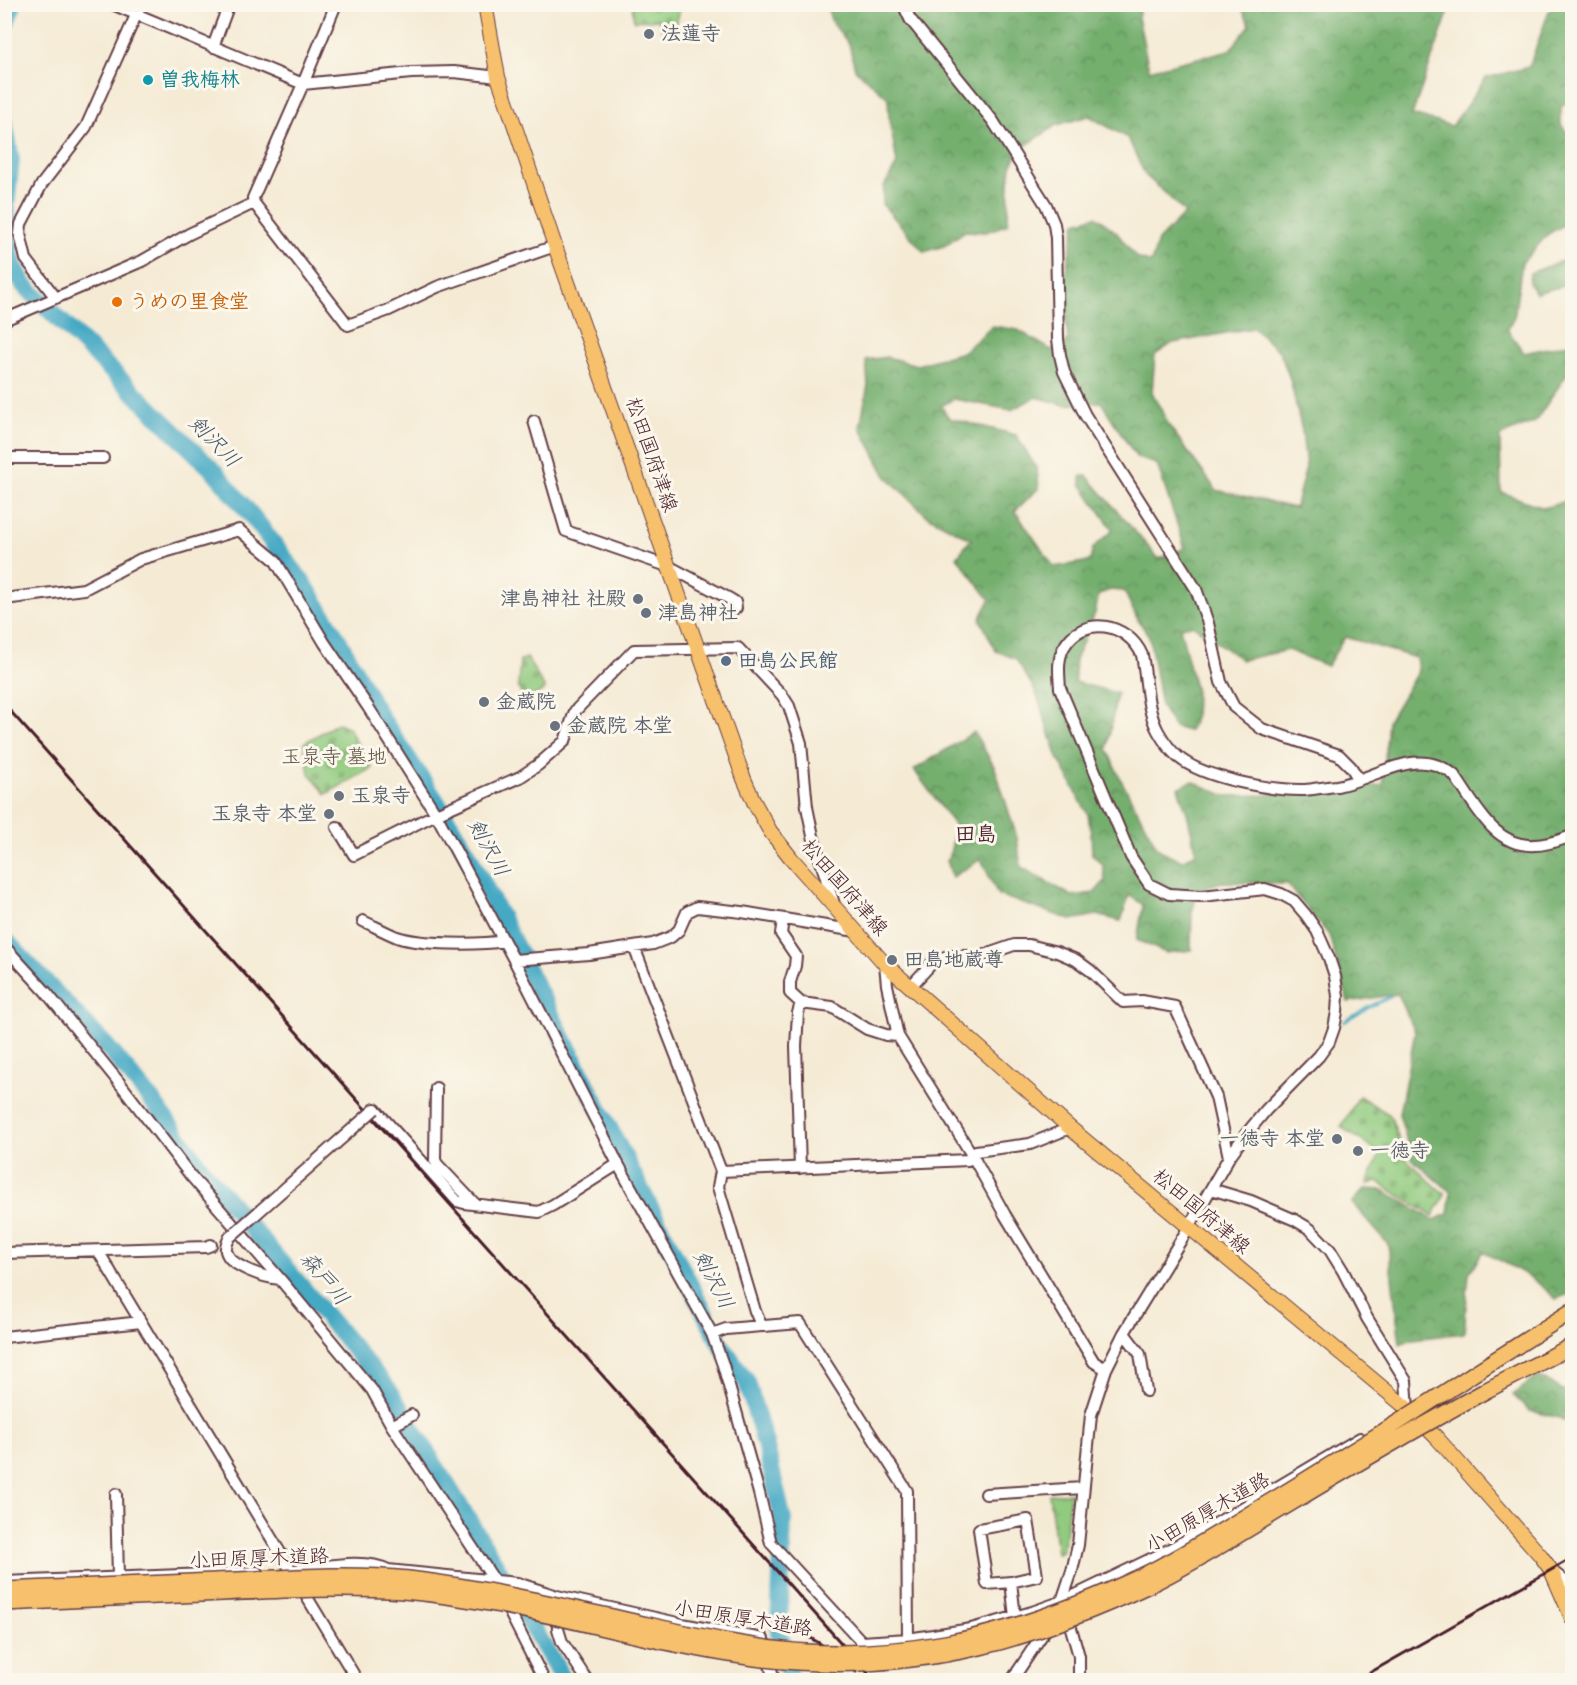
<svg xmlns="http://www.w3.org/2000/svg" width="1577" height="1685" viewBox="0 0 1577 1685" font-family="Mynerve,'Klee One',sans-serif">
<defs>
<pattern id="grass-tufts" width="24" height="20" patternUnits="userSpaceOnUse" patternTransform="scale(1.5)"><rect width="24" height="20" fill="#91cb7f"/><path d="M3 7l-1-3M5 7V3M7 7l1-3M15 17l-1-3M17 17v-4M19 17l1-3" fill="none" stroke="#7fae6e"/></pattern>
<pattern id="forest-crowns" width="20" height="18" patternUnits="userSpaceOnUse" patternTransform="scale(1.5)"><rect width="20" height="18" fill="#74af6e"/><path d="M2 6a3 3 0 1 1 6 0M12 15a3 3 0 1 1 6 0" fill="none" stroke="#618e5b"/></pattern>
<pattern id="cemetery-stones" width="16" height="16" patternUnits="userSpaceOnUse" patternTransform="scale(1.5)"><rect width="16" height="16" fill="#91cb7f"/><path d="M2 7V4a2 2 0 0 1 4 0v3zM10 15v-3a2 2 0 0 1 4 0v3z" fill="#7fae6e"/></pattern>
</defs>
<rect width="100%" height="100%" fill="#fbf7ec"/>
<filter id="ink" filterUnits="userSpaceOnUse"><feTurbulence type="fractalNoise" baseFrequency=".0167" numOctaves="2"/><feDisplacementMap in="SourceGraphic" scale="12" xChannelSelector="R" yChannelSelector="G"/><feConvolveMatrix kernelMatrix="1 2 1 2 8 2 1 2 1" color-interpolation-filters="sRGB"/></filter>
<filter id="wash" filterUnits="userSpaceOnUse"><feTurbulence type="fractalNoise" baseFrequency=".008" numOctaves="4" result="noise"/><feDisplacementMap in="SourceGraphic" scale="24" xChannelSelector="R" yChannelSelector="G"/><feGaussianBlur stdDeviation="1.35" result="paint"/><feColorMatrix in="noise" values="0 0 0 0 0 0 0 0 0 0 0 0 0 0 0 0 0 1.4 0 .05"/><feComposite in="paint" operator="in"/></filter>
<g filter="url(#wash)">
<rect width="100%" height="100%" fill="#f5ebd5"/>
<path fill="url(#grass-tufts)" stroke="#6e7555" stroke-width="1.5" d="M1070,1493L1065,1539L1061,1552L1057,1553L1049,1494Z"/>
<path fill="url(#forest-crowns)" stroke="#5f674c" stroke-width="1.5" fill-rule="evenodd" d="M827,5H1141L1138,17L1149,70L1230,50L1250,25L1240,5H1451L1412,115L1452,126L1486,78L1529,67L1549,11L1555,5H1572V99L1561,107V125L1572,138V220L1548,234L1522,263L1514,318L1507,329L1524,353L1572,343V374H1567L1535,422L1500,436L1501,492L1544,508L1572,499V1293L1556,1299C1533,1276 1512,1266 1483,1252L1469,1273L1464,1333L1413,1339L1400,1344L1388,1244L1352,1203L1365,1189L1383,1190L1434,1220L1448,1214L1451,1192L1412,1159L1399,1114L1415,1032L1398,994L1348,1002L1329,935L1287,884L1222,882L1199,889L1192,912L1191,950L1166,953L1137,940L1143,905L1129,895L1121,921L1097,915L1071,920L998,895L981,859L952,877L947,860L951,850L955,826L914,770L974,732L995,768L1017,838L1021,867L1072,896L1094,893L1105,881L1103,865L1092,854L1091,833L1088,815L1058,758L1035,690L1016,659L996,651L980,619L990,600L957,557L971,539L927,516L886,476L860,427L868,385L866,360L887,357L917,365L963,352L993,326L1018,330L1051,350L1068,341L1063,285L1076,222L1096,216L1116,232L1137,258L1151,263L1158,241L1185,213L1164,192L1145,175L1128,138L1089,116L1057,125L1020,149L1011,166L1009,183L1008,224L986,232L965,231L944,246L924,252L882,204L884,186L897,164L889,116L888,98L855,69L849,44L831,21ZM1253,328L1280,352L1290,379L1302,431L1306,467L1295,508L1216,490L1170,427L1152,392L1155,355L1173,343ZM1036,397L1065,405L1101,402L1137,458L1157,464L1185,548L1159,559L1087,476H1081V484L1113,530L1093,548L1090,561L1054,567L1015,511L1039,488L1037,469L1016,435L949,418L941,406L954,399L1011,410ZM1110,590L1124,591L1138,620L1149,636L1161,706L1174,727L1189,731L1195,718L1196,692L1180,627L1192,625L1242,660L1288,650L1327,666L1345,637L1416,658L1418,671L1388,721L1383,785L1262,795L1226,796L1192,781L1178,788L1187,813L1196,853L1182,861L1158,849L1120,778L1107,749L1117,693L1075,682V660L1095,613L1099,594Z
M1572,257V284L1536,293L1529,283L1530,273Z
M1538,1376L1572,1395V1425L1560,1418L1530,1411L1513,1395Z"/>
<path fill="url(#cemetery-stones)" stroke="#6e7555" stroke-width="1.5" d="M632,5H681L674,33L663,31L658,19L634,21Z
M527,658L545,689L524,702L518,686L520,661Z
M338,723L348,727L372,768L326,794L309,773L304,743Z
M1359,1096L1390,1115L1406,1159L1445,1195L1433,1216L1378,1182L1367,1184L1380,1153L1341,1127Z"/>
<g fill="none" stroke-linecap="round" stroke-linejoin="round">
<path stroke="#45a9c4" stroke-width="3" d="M1344,1022L1369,1007L1390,997"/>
<path stroke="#45a9c4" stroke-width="18" d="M4,28L13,4
M4,122L11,160L6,205L8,247L14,266L24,285L215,472L257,522L305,586L336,636L376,710L434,798L466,850L721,1345L747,1382L766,1447L783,1520L779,1632L790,1680
M4,939L107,1047L153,1102L204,1172L388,1389L480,1539L564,1680"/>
</g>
</g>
<g filter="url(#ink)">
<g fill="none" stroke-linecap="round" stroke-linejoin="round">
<defs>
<path id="minor" d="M112,4L303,84L411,73L454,72L498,77
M336,4L303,84L253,198L254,203L348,325L389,310L437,287L555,246
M903,4L910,19L993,121L1046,205L1054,224L1056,238L1058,339L1060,355L1064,372L1085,415L1196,589L1208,623L1221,682L1234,707L1262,729L1339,755L1351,767L1359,780
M213,47L229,4
M56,298L26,259L20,234L21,224L42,184L86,127L141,4
M4,320L142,261L189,234L254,203
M534,421L566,531L670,567L730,599L735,602L736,608
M4,458H103
M4,599L84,589L141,559L239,530L275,560L324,642L368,707L436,814L514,960L618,1164L712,1334L723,1365L759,1493L771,1543L862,1642L908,1639L971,1629L1032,1612L1063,1601L1161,1554L1205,1530L1360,1438
M337,827L354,855L436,814L520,777L538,765L565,741L575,711L634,650L738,648L782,695L789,706L801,743L807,807L813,836L834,904
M783,919L781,934L796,956L795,966L790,982V993L801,1003L798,1013L796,1046L800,1168
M363,921C374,926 385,932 397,937C421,945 479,945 504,941
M4,946L46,992L122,1086L191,1176L280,1279
M634,947L721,1171L718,1187L755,1311L761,1325
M514,960L589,954L653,944L671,937L679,930L687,912L697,907L742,912L856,931
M885,964L887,985L898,1036L972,1155L1005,1215L1094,1362L1106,1369
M910,987L934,961L948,956H982L1014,945H1029L1057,952L1076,960L1091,971L1123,1002L1142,1001L1175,1007L1216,1097L1229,1157
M801,1003L832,1007L867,1029L886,1035L898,1036
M436,1088L435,1160L437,1164L475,1204
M375,1109L457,1201L464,1203L539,1212L553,1205L618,1164
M721,1171L968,1160L976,1151L1030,1144L1070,1128
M1211,1189L1251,1201L1295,1220L1310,1229L1330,1250L1343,1271L1367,1318L1406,1381L1408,1409L1404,1411
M230,1237C228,1241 225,1245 226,1251C230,1267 266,1278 280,1279L372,1390L392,1426L496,1583
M98,1251L357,1680
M4,1253L206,1247L211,1245
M1124,1333L1140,1354L1146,1391
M712,1334L726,1329L800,1323L907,1491L908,1639
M4,1337L141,1322
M392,1426L412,1415
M116,1494L118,1577
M986,1494L1083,1488
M293,1570C321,1568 363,1557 388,1570L517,1583L557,1596L682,1624L763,1639L774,1680
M1552,1571L1572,1587
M4,1582L257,1572
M1011,1582L1037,1576L1028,1520L979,1529L987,1584L1011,1582L1015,1617
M505,1603L544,1680
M1061,1604L1072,1571L1078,1545L1091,1415L1106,1369L1124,1333L1189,1227L1229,1157L1242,1139L1266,1110L1319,1056L1329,1042L1334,1028L1337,1012L1338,996L1335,976L1329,958L1317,931L1306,915L1294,901L1281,894L1265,889L1202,896L1169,894L1149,884L1131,857L1060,688C1059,674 1057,660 1064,647C1083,614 1128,623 1142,655C1147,680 1146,709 1158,731C1163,740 1170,750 1178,757C1203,778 1272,791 1305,790C1315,789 1326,787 1337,786C1376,779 1417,744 1454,775C1475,804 1494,848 1535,845C1548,845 1560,840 1572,836
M557,1611L558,1629L562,1642L587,1680
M1067,1614L1079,1656V1680
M1012,1680L1048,1626"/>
<path id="major" d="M485,4L498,77L508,106L555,246L744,779L755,804L770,831L791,858L885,964L1070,1128L1408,1409L1437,1438L1541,1556L1551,1570L1572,1618"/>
<path id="highway" d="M1476,1372L1572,1311
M1487,1390L1572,1346"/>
</defs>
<use href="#minor" stroke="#643e44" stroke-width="14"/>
<use href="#major" stroke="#643e44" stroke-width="16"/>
<use href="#highway" stroke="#643e44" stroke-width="18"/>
<use href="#minor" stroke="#fff" stroke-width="10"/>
<use href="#major" stroke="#f7c06c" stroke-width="14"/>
<use href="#highway" stroke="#f7c06c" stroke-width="15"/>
<path stroke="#4a1f2b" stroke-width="3" d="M4,704L874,1680
M775,1619C804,1634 834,1649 856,1672
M1357,1680L1572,1558"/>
<defs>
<path id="minor-bridge" d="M230,1237L375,1109"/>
<path id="highway-bridge" d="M4,1590C82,1587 160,1583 238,1580C294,1577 352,1573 409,1579C484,1588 557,1605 630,1621C689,1634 747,1648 806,1652C852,1655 901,1651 946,1643C1015,1630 1081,1605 1144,1575C1190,1552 1234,1523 1278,1497C1345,1456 1411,1415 1476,1372
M4,1603C77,1600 150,1596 223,1593C283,1590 343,1587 403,1591C522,1601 637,1642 755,1658C830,1668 907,1664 980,1647C1039,1633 1095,1610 1149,1585C1198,1561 1244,1531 1291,1503C1356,1464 1421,1426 1487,1390"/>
</defs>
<use href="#minor-bridge" stroke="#643e44" stroke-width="14" stroke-linecap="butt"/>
<use href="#highway-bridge" stroke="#643e44" stroke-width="18" stroke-linecap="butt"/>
<use href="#minor-bridge" stroke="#fff" stroke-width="10"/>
<use href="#highway-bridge" stroke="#f7c06c" stroke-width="15"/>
</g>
</g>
<g fill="#6b7280" stroke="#fbf7ec" stroke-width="2">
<circle cx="649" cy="34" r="6"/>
<circle cx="638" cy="599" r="6"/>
<circle cx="646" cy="613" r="6"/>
<circle cx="484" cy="702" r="6"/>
<circle cx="555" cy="726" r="6"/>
<circle cx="339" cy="796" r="6"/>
<circle cx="329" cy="814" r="6"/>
<circle cx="892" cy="960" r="6"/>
<circle cx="1337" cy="1139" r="6"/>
<circle cx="1358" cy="1151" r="6"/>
</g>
<circle fill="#0f9aa8" stroke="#fbf7ec" stroke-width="2" cx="148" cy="80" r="6"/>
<circle fill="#e8710a" stroke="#fbf7ec" stroke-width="2" cx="117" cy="302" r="6"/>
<circle fill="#5c6f8a" stroke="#fbf7ec" stroke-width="2" cx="726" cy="661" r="6"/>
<g text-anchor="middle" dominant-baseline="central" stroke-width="6" stroke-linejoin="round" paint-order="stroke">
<g font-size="20" font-weight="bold" fill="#5b616d" stroke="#fbf7ec" text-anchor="start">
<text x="661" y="34">法蓮寺</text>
<text x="626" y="599" text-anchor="end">津島神社 社殿</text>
<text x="658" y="613">津島神社</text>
<text x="496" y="702">金蔵院</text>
<text x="567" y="726">金蔵院 本堂</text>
<text x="351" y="796">玉泉寺</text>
<text x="317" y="814" text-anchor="end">玉泉寺 本堂</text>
<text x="904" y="960">田島地蔵尊</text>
<text x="1325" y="1139" text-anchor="end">一徳寺 本堂</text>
<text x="1370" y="1151">一徳寺</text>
</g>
<g font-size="20" font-weight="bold" fill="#0d838f" stroke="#fbf7ec" text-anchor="start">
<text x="160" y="80">曽我梅林</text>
</g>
<g font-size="20" font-weight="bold" fill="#c56008" stroke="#fbf7ec" text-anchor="start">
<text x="129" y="302">うめの里食堂</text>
</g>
<g font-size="20" fill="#4a1f2b" stroke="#fbf7ec">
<text transform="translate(651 455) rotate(71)">松田国府津線</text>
<text transform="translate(844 888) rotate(49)">松田国府津線</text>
<text transform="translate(1201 1212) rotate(40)">松田国府津線</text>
<text transform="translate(1208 1513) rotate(-30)">小田原厚木道路</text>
<text transform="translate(259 1559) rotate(-2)">小田原厚木道路</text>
<text transform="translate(743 1619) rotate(9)">小田原厚木道路</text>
</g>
<g font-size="20" font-weight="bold" fill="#4e5e75" stroke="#fbf7ec" text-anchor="start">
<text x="738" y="661">田島公民館</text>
</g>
<g font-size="20" fill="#5f5344" stroke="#fbf7ec">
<text x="334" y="757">玉泉寺 墓地</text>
</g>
<g font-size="21" font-style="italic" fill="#485668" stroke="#fbf7ec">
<text transform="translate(214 442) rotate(46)">剣沢川</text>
<text transform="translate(488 848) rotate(61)">剣沢川</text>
<text transform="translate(324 1279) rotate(50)">森戸川</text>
<text transform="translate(713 1280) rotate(63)">剣沢川</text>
</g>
<g font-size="21" font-weight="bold" fill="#4a1f2b" stroke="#fbf7ec">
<text x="976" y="835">田島</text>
</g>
</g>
<rect width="1577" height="1685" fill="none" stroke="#fbf7ec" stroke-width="24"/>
</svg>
